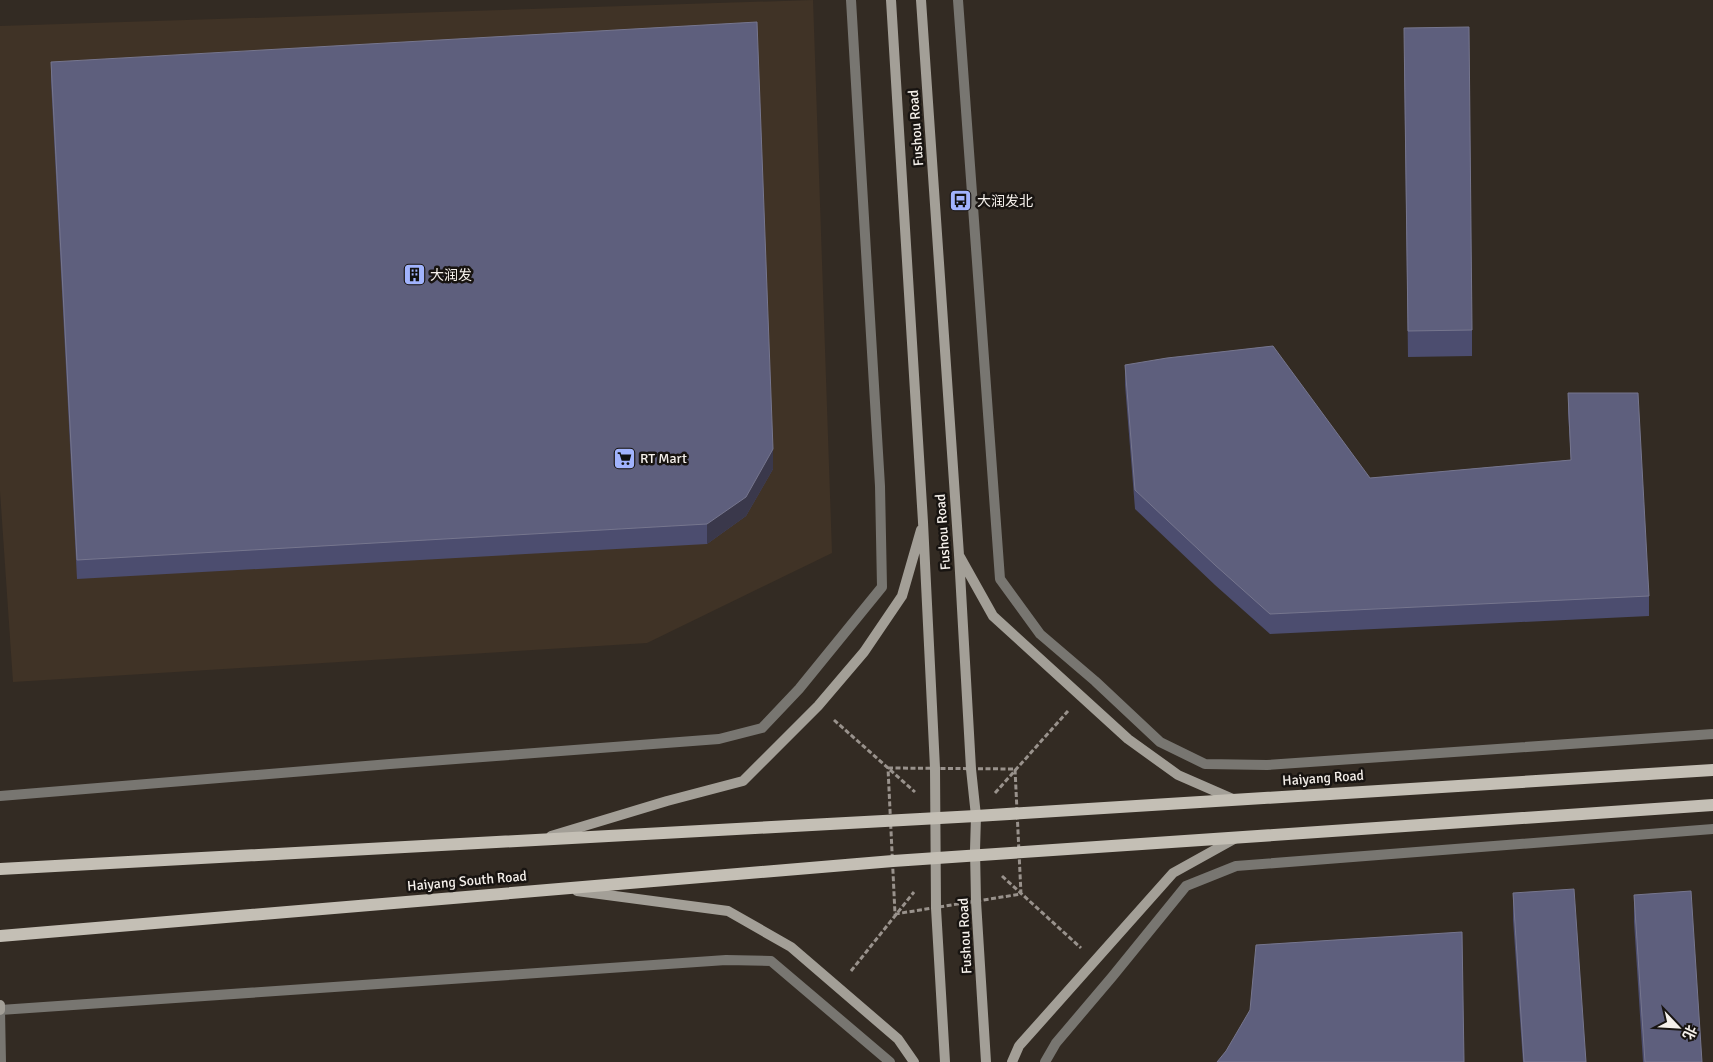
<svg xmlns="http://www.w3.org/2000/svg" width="1713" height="1062" viewBox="0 0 1713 1062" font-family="Signika,'Noto Sans SC',sans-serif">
<rect width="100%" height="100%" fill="#332b23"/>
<path fill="#403326" d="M813,0L832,553L647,643L13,682L0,491V26Z"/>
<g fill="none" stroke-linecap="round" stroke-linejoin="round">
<path stroke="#99928c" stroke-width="3" stroke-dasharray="5 2.5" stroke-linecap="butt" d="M834,720L915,792
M888,768L1015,769L1021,894L895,914Z
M995,793L1068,711
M1002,876L1081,948
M851,971L914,892"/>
<path stroke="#787671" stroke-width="10" d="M958,0L1000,579L1040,634L1095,681L1160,742L1205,764L1267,765L1713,734
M0,796L390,764L719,739L762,728L799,689L882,587L880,486L851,0
M0,1010L726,960L771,961L890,1062
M0,1010L1,1062
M1045,1062L1056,1043L1112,977L1186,886L1236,866L1713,829"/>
<path stroke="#a39f97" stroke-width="10" d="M891,0L923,522L935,768L936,908L945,1062
M921,0L959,555L971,769L976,816L975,850L976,901L986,1062
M960,557L993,616L1128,739L1178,775L1233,799
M551,836L667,801L743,781L818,706L864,652L902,596L921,530
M577,891L728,911L791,947L898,1039L914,1062
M0,1005V1010
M1012,1062L1019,1046L1173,873L1236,838"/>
<path stroke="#c4bfb5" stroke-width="12" d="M0,869L976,816L1713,770
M0,936L893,861L1713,805"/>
</g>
<path fill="#4c4d6f" d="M1404,55L1472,330V356L1408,357Z
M51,62L773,469L746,516L707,544L77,579L51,81Z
M1125,365L1370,478L1571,460L1568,412V393L1649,596V616L1270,634L1215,585L1135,509L1125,385Z
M1513,893L1586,1062H1523L1513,920Z
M1634,895L1702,1062H1643L1634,922Z"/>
<path fill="#3a384b" d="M773,449V469L746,516L707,544V524Z"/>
<path fill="#5e5f7d" stroke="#76768e" d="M757,22L773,449L746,497L707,524L77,560L51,62Z
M1469,27L1472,330L1408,331L1404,28Z
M1273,346L1370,478L1571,460L1568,393H1638L1649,596L1270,614L1215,565L1135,490L1125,365L1167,358Z
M1574,889L1586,1062H1524L1513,893Z
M1691,891L1702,1062H1645L1634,895Z
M1462,932L1464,1062H1217L1226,1051L1250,1010L1256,945Z"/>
<defs>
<symbol id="bus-square" viewBox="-11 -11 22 22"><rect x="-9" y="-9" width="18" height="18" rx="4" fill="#a1b3fd" stroke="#181411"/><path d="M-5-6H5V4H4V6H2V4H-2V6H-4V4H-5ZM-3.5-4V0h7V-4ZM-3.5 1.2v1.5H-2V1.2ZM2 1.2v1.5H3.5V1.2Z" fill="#111"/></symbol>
<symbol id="building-square" viewBox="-11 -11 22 22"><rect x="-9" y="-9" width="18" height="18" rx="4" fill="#a1b3fd" stroke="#181411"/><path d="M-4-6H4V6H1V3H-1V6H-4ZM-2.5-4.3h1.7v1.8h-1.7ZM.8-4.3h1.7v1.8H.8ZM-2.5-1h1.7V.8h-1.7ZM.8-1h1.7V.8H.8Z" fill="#111"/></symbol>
<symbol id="supermarket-square" viewBox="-11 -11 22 22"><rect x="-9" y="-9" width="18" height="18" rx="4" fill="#a1b3fd" stroke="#181411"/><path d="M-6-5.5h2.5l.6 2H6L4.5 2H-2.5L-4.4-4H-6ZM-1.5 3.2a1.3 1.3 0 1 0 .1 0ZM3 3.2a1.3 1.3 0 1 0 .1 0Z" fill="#111"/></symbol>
</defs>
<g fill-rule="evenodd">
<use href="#bus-square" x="948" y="188" width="25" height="25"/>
<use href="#building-square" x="402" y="262" width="25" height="25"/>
<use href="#supermarket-square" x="612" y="446" width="25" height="25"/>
</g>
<g text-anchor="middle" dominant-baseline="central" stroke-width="5" stroke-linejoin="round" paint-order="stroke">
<g font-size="14" fill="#f5f0eb" stroke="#181411">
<text transform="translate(916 128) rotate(-94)">Fushou Road</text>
<text transform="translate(943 532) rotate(-94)">Fushou Road</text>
<text transform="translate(1323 778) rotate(-4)">Haiyang Road</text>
<text transform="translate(467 881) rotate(-5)">Haiyang South Road</text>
<text transform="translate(965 936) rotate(-93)">Fushou Road</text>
</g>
<g font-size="14" fill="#f5f0eb" stroke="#181411" text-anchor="start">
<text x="977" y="201">大润发北</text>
<text x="430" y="275">大润发</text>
<text x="640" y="458">RT Mart</text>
</g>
</g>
<g transform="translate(1678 1027) rotate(115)" stroke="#181411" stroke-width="4" paint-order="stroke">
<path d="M0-4L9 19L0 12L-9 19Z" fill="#f5f0eb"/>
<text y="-8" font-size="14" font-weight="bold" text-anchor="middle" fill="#f5f0eb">北</text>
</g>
</svg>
